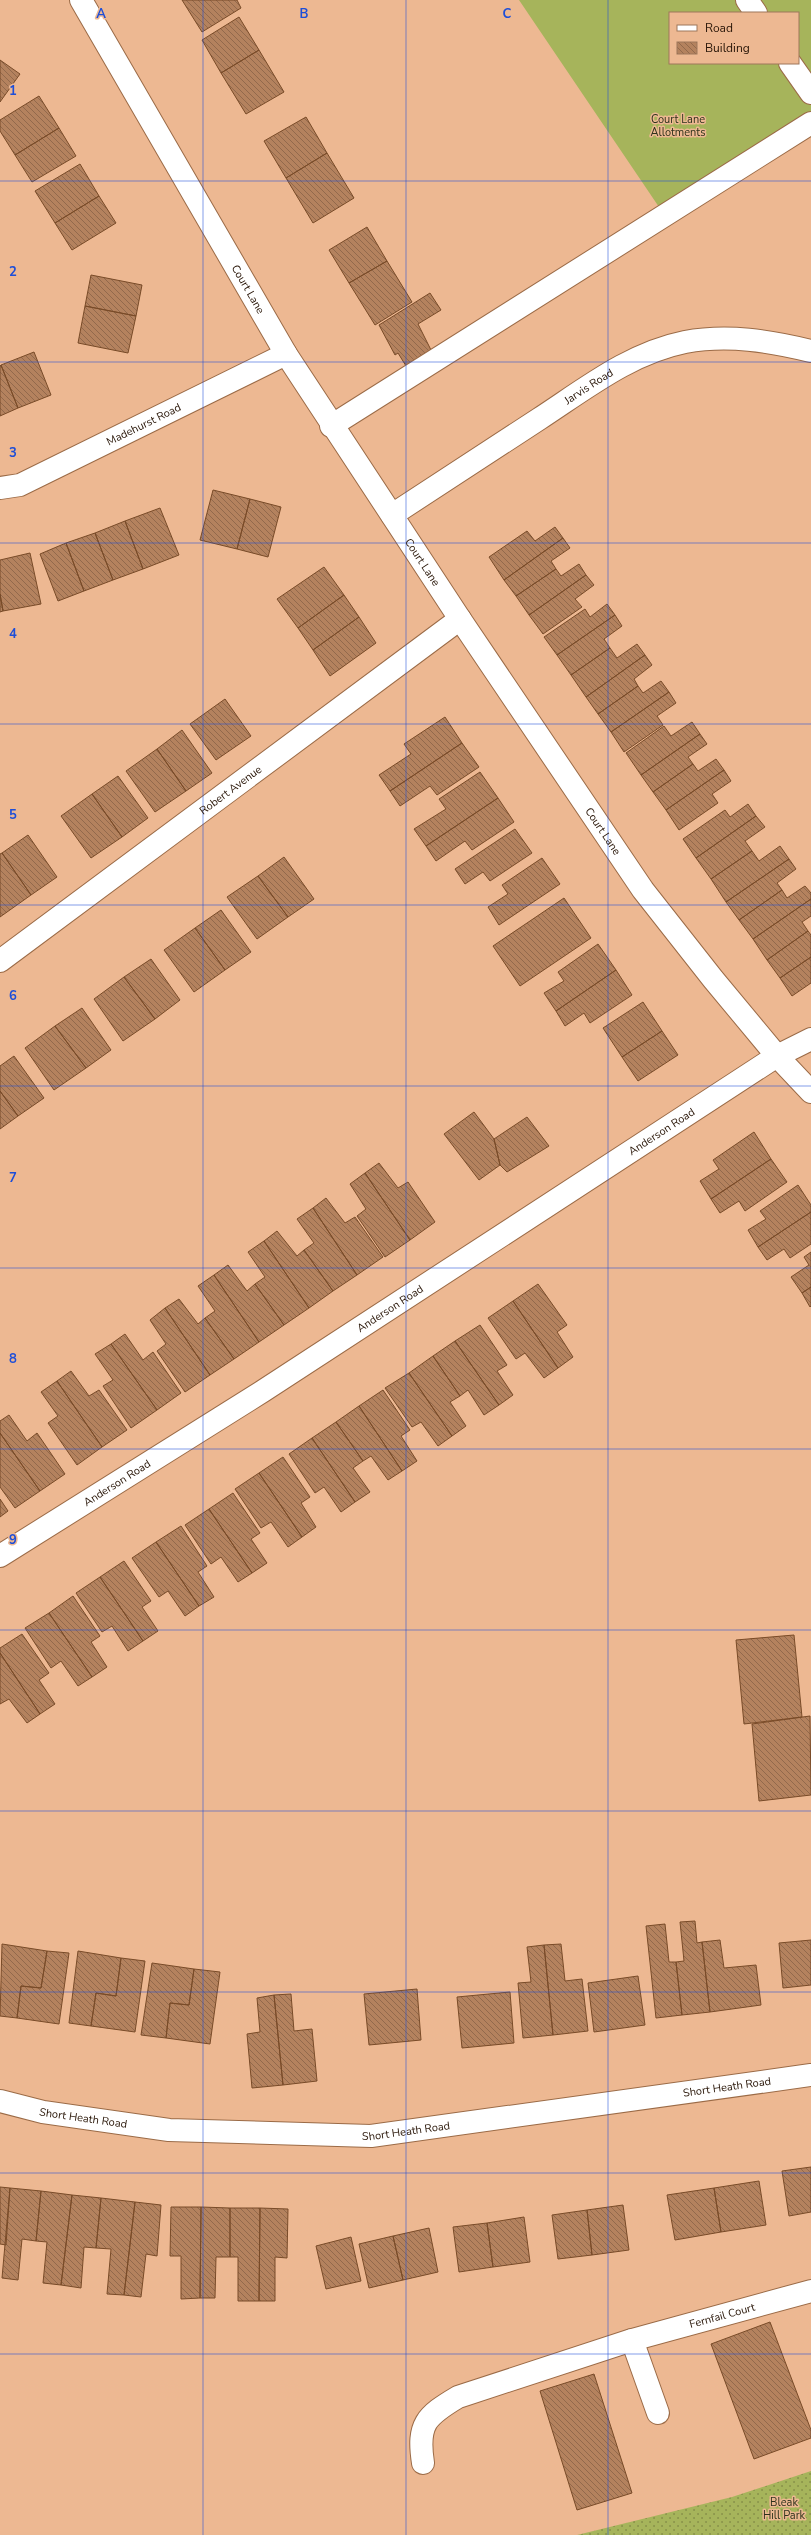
<svg xmlns="http://www.w3.org/2000/svg" width="811" height="2535" viewBox="0 0 811 2535" font-family="'Nunito Sans',sans-serif">
<defs>
<pattern id="grass-dots" width="8" height="8" patternUnits="userSpaceOnUse"><rect width="8" height="8" fill="#a6b45b"/><path d="M2 2h.1M6 6h.1" fill="none" stroke="#879149" stroke-width="1.8" stroke-linecap="round"/></pattern>
<pattern id="building-back-hatch" width="6" height="6" patternUnits="userSpaceOnUse"><rect width="6" height="6" fill="#b4825e"/><path d="M-1 5l2 2M0 0l6 6M5-1l2 2" fill="none" stroke="#92694c"/></pattern>
</defs>
<rect width="100%" height="100%" fill="#edb892"/>
<path fill="url(#grass-dots)" d="M811,2471V2535H577L732,2497Z"/>
<path fill="#a6b45b" fill-rule="evenodd" d="M519,0H811V114L661,210ZM670,13H798V63H670Z"/>
<path fill="url(#building-back-hatch)" stroke="#794b28" d="M182,0H237L241,8L202,32Z
M239,17L259,50L221,73L202,40Z
M259,50L284,92L246,114L221,73Z
M0,60L20,74L0,102Z
M39,96L59,128L15,155L0,131V120Z
M306,117L327,153L286,178L264,141Z
M59,128L76,156L32,182L15,155Z
M327,153L354,198L313,223L286,178Z
M80,164L99,196L55,223L35,191Z
M99,196L116,223L72,250L55,223Z
M367,227L387,261L349,283L329,250Z
M387,261L412,302L375,325L349,283Z
M91,275L142,285L136,316L85,306Z
M430,293L441,310L418,324L431,350L406,366L398,353L395,355L379,325Z
M85,306L136,316L128,353L78,343Z
M34,352L51,395L18,408L1,365Z
M1,365L18,408L0,416V366Z
M213,490L250,499L237,549L200,540Z
M250,499L281,507L268,557L237,549Z
M160,508L179,555L143,569L125,521Z
M125,521L143,569L113,580L95,533Z
M555,527L563,538L504,580L489,557L527,531L535,541Z
M95,533L113,580L84,591L66,543Z
M563,538L570,548L551,561L556,569L516,596L504,580Z
M66,543L84,591L58,601L40,554Z
M30,553L41,604L3,611L0,594V560Z
M579,564L586,575L529,615L516,596L556,569L561,576Z
M324,567L344,595L298,628L277,599Z
M586,575L594,585L575,599L582,607L543,634L529,615Z
M0,594L3,611L0,612Z
M344,595L359,617L313,650L298,628Z
M607,604L615,615L557,655L544,637L585,609L590,617Z
M615,615L622,626L604,639L610,648L571,675L557,655Z
M359,617L376,643L330,676L313,650Z
M637,644L645,655L586,697L571,675L610,648L617,658Z
M645,655L652,665L634,679L638,686L598,714L586,697Z
M661,681L669,692L611,732L598,714L638,686L643,693Z
M669,692L676,703L657,716L663,725L624,752L611,732Z
M225,699L251,736L216,760L190,724Z
M445,717L462,743L390,791L379,775L411,754L404,744Z
M692,722L700,734L641,775L626,753L664,726L671,736Z
M182,730L212,773L186,791L157,749Z
M700,734L707,744L688,757L693,764L653,792L641,775Z
M462,743L479,767L437,795L430,786L400,806L390,791Z
M157,749L186,791L155,812L126,771Z
M716,759L724,770L666,810L653,792L693,764L698,771Z
M724,770L731,781L712,794L718,803L679,830L666,810Z
M480,772L498,798L426,846L414,829L446,809L439,799Z
M118,776L148,818L122,837L92,794Z
M92,794L122,837L91,858L61,816Z
M498,798L514,822L472,850L465,841L436,861L426,846Z
M748,804L756,816L696,858L683,839L725,810L730,817Z
M756,816L765,827L745,841L752,851L711,879L696,858Z
M515,829L532,853L490,881L483,872L465,884L455,869Z
M28,835L57,877L31,895L2,853Z
M780,846L789,859L726,902L711,879L752,851L759,861Z
M2,853L31,895L0,917V854Z
M284,857L314,899L288,917L258,876Z
M542,858L560,884L499,925L488,907L508,894L502,885Z
M789,859L796,869L777,883L782,890L739,920L726,902Z
M258,876L288,917L257,939L227,897Z
M805,886L811,893V899L753,939L739,920L782,890L787,898Z
M564,898L591,938L520,986L493,946Z
M811,899V916L802,922L808,931L767,960L753,939Z
M221,910L251,952L225,970L195,928Z
M195,928L225,970L194,992L164,950Z
M808,931L811,935V957L780,978L767,960Z
M598,944L616,970L556,1011L544,993L564,981L558,972Z
M811,957V983L792,996L780,978Z
M151,959L180,1000L155,1019L124,977Z
M616,970L632,995L590,1023L584,1013L565,1026L556,1011Z
M124,977L155,1019L123,1041L94,999Z
M643,1002L662,1031L622,1057L603,1028Z
M82,1008L111,1050L86,1068L55,1026Z
M55,1026L86,1068L54,1090L25,1048Z
M662,1031L678,1055L638,1081L622,1057Z
M14,1056L44,1098L18,1116L0,1091V1066Z
M0,1091L18,1116L0,1129Z
M474,1112L494,1139L500,1165L479,1180L444,1134Z
M527,1117L549,1146L507,1172L500,1165L494,1139Z
M754,1132L771,1159L711,1199L700,1181L719,1169L713,1160Z
M771,1159L787,1182L745,1211L739,1201L720,1213L711,1199Z
M379,1163L398,1188L408,1182L435,1222L410,1240L365,1173Z
M365,1173L410,1240L385,1257L357,1216L366,1209L350,1184Z
M798,1185L811,1205V1212L758,1247L748,1230L766,1219L760,1211Z
M326,1198L345,1223L355,1217L383,1257L357,1275L313,1208Z
M313,1208L357,1275L333,1291L304,1250L314,1243L297,1219Z
M811,1212V1244L790,1258L784,1249L767,1260L758,1247Z
M277,1231L297,1256L304,1250L333,1291L309,1308L264,1241Z
M264,1241L309,1308L284,1325L255,1284L265,1277L248,1252Z
M811,1252V1287L802,1293L791,1277L809,1265L804,1257Z
M228,1265L247,1291L255,1284L284,1325L259,1342L214,1275Z
M214,1275L259,1342L234,1359L205,1318L215,1311L198,1286Z
M538,1284L567,1325L557,1332L573,1357L558,1368L513,1301Z
M811,1287V1306L810,1307L802,1293Z
M179,1299L198,1324L205,1318L234,1359L210,1375L165,1308Z
M513,1301L558,1368L544,1378L525,1353L516,1359L488,1318Z
M165,1308L210,1375L185,1392L157,1351L166,1344L150,1320Z
M480,1325L507,1365L497,1371L513,1395L499,1405L455,1341Z
M125,1334L143,1360L153,1352L181,1393L157,1410L111,1344Z
M455,1341L499,1405L484,1415L468,1390L460,1396L433,1356Z
M111,1344L157,1410L131,1428L103,1386L113,1380L95,1354Z
M433,1356L460,1396L450,1402L466,1426L452,1436L409,1373Z
M71,1371L89,1396L99,1390L127,1430L102,1447L57,1381Z
M409,1373L452,1436L438,1446L421,1422L412,1427L385,1388Z
M57,1381L102,1447L77,1465L48,1423L58,1416L41,1392Z
M383,1390L410,1430L401,1436L417,1461L402,1471L359,1406Z
M359,1406L402,1471L388,1480L371,1456L363,1461L336,1422Z
M9,1415L27,1441L37,1433L65,1474L40,1491L0,1433V1421Z
M336,1422L363,1461L353,1468L370,1492L355,1502L312,1438Z
M0,1433L40,1491L15,1508L0,1487Z
M312,1438L355,1502L341,1512L324,1487L315,1493L289,1454Z
M283,1457L310,1497L301,1503L316,1527L302,1537L259,1473Z
M259,1473L302,1537L288,1547L271,1522L261,1528L235,1489Z
M233,1493L260,1533L251,1539L267,1563L252,1573L209,1509Z
M0,1499L8,1511L0,1517Z
M209,1509L252,1573L238,1582L221,1557L211,1564L185,1525Z
M181,1526L207,1566L198,1572L214,1597L199,1606L156,1542Z
M156,1542L199,1606L185,1616L168,1591L159,1597L132,1558Z
M124,1561L151,1601L142,1607L158,1631L143,1641L100,1577Z
M100,1577L143,1641L128,1651L112,1626L102,1632L76,1593Z
M73,1596L100,1636L91,1642L107,1667L92,1677L49,1613Z
M49,1613L92,1677L78,1686L61,1661L51,1668L25,1628Z
M22,1634L49,1673L39,1680L55,1704L40,1714L0,1653V1648Z
M794,1635L802,1717L744,1724L736,1640Z
M0,1653L40,1714L27,1723L9,1699L0,1704Z
M810,1716L811,1795L759,1801L752,1724Z
M695,1921L697,1943L702,1942L710,2012L682,2015L676,1962L684,1961L680,1922Z
M665,1924L669,1962H676L682,2015L656,2018L646,1926Z
M720,1940L724,1968L756,1965L761,2005L710,2012L702,1942Z
M811,1940V1985L783,1988L779,1943Z
M2,1944L47,1951L41,1988L21,1986L17,2018L0,2016Z
M561,1944L565,1981L582,1979L588,2031L553,2035L544,1945Z
M544,1945L553,2035L523,2038L518,1983L531,1982L527,1947Z
M47,1951L69,1953L59,2024L17,2018L21,1986L41,1988Z
M78,1951L121,1958L116,1996L96,1993L91,2026L69,2023Z
M121,1958L145,1961L135,2032L91,2026L96,1993L116,1996Z
M152,1963L194,1969L189,2005L170,2003L166,2038L141,2035Z
M194,1969L220,1972L210,2044L166,2038L170,2003L189,2005Z
M638,1976L645,2025L594,2032L588,1983Z
M417,1989L421,2040L369,2045L364,1994Z
M510,1992L514,2043L462,2048L457,1997Z
M291,1994L294,2031L312,2029L317,2081L283,2085L274,1995Z
M274,1995L283,2085L252,2088L247,2034L260,2032L257,1998Z
M811,2167V2212L789,2216L782,2171Z
M759,2181L766,2225L721,2232L714,2188Z
M0,2187L10,2188L6,2245L0,2244Z
M10,2188L41,2191L36,2241L22,2239L18,2280L2,2278Z
M714,2188L721,2232L675,2240L667,2195Z
M41,2191L72,2195L61,2285L43,2283L47,2242L36,2241Z
M72,2195L101,2198L96,2248L84,2247L81,2288L61,2285Z
M101,2198L135,2202L124,2295L107,2294L111,2249L96,2248Z
M135,2202L161,2205L157,2256L146,2254L141,2297L124,2295Z
M623,2205L629,2250L592,2255L587,2210Z
M171,2207H201L200,2298L181,2299V2256H170Z
M201,2207L230,2208V2257H216L215,2298H200Z
M230,2208H260L259,2301H238V2257H230Z
M260,2208L288,2209L287,2258L275,2257V2301H259Z
M587,2210L592,2255L558,2259L552,2215Z
M524,2217L530,2262L493,2267L487,2223Z
M487,2223L493,2267L459,2272L453,2227Z
M429,2228L438,2272L403,2280L393,2236Z
M393,2236L403,2280L369,2288L359,2244Z
M351,2237L361,2281L326,2289L316,2246Z
M770,2322L811,2430V2438L754,2459L711,2344Z
M594,2374L632,2493L577,2510L540,2391Z"/>
<g fill="none" stroke-linecap="round" stroke-linejoin="round">
<defs>
<g id="minor">
<path id="s1" d="M81,0L286,354L460,619L643,890L713,979L777,1056L811,1092"/>
<path d="M747,0L756,13"/>
<path d="M790,63L811,93"/>
<path d="M331,426L811,123"/>
<path id="s2" d="M0,488L20,485L286,354"/>
<path id="s3" d="M392,515C441,483 490,451 539,419C585,389 630,353 685,342C728,334 770,341 811,351"/>
<path id="s4" d="M0,961L460,619"/>
<path id="s5" d="M0,1556L263,1391L777,1056L811,1039"/>
<path id="s6" d="M0,2101L43,2112L169,2130L371,2136L811,2075"/>
<path d="M632,2340L658,2413"/>
<path id="s7" d="M423,2463C417,2424 426,2416 458,2397L632,2340L811,2291"/>
</g>
</defs>
<use href="#minor" stroke="#9b6b47" stroke-width="24"/>
<use href="#minor" stroke="#fff" stroke-width="22"/>
</g>
<path fill="none" stroke="#1d4ed8" stroke-width="1" stroke-opacity="0.55" d="M203,0V2535M406,0V2535M608,0V2535M0,181H811M0,362H811M0,543H811M0,724H811M0,905H811M0,1086H811M0,1268H811M0,1449H811M0,1630H811M0,1811H811M0,1992H811M0,2173H811M0,2354H811"/>
<g text-anchor="middle" dominant-baseline="central" stroke-width="3" stroke-linejoin="round" paint-order="stroke">
<g font-size="11" fill="#2e321c" stroke="#edb892">
<text x="678" y="119">Court Lane<tspan x="678" dy="13">Allotments</tspan></text>
<text x="784" y="2502">Bleak<tspan x="784" dy="13">Hill Park</tspan></text>
</g>
<g font-size="11" fill="#281507" stroke="#edb892">
<text stroke="none"><textPath href="#s1" startOffset="334">Court Lane</textPath></text>
<text stroke="none"><textPath href="#s3" startOffset="235">Jarvis Road</textPath></text>
<text stroke="none"><textPath href="#s2" startOffset="158">Madehurst Road</textPath></text>
<text stroke="none"><textPath href="#s1" startOffset="658">Court Lane</textPath></text>
<text stroke="none"><textPath href="#s4" startOffset="287">Robert Avenue</textPath></text>
<text stroke="none"><textPath href="#s1" startOffset="982">Court Lane</textPath></text>
<text stroke="none"><textPath href="#s5" startOffset="786">Anderson Road</textPath></text>
<text stroke="none"><textPath href="#s5" startOffset="462">Anderson Road</textPath></text>
<text stroke="none"><textPath href="#s5" startOffset="138">Anderson Road</textPath></text>
<text stroke="none"><textPath href="#s6" startOffset="733">Short Heath Road</textPath></text>
<text stroke="none"><textPath href="#s6" startOffset="85">Short Heath Road</textPath></text>
<text stroke="none"><textPath href="#s6" startOffset="409">Short Heath Road</textPath></text>
<text stroke="none"><textPath href="#s7" startOffset="359">Fernfail Court</textPath></text>
</g>
</g>
<g font-size="13" text-anchor="middle" font-weight="bold" fill="#1d4ed8" stroke="#edb892" stroke-width="3" stroke-linejoin="round" paint-order="stroke">
<text x="101" y="18">A</text>
<text x="304" y="18">B</text>
<text x="507" y="18">C</text>
<text x="13" y="95">1</text>
<text x="13" y="276">2</text>
<text x="13" y="457">3</text>
<text x="13" y="638">4</text>
<text x="13" y="819">5</text>
<text x="13" y="1000">6</text>
<text x="13" y="1182">7</text>
<text x="13" y="1363">8</text>
<text x="13" y="1544">9</text>
</g>
<rect x="669" y="12" width="130" height="52" fill="#edb892" stroke="#9e775a"/>
<rect x="677" y="25" width="20" height="6" fill="#ffffff" stroke="#9e775a"/>
<text x="705" y="32" font-size="12" fill="#281507">Road</text>
<rect x="677" y="42" width="20" height="12" fill="url(#building-back-hatch)" stroke="#9e775a"/>
<text x="705" y="52" font-size="12" fill="#281507">Building</text>
</svg>
